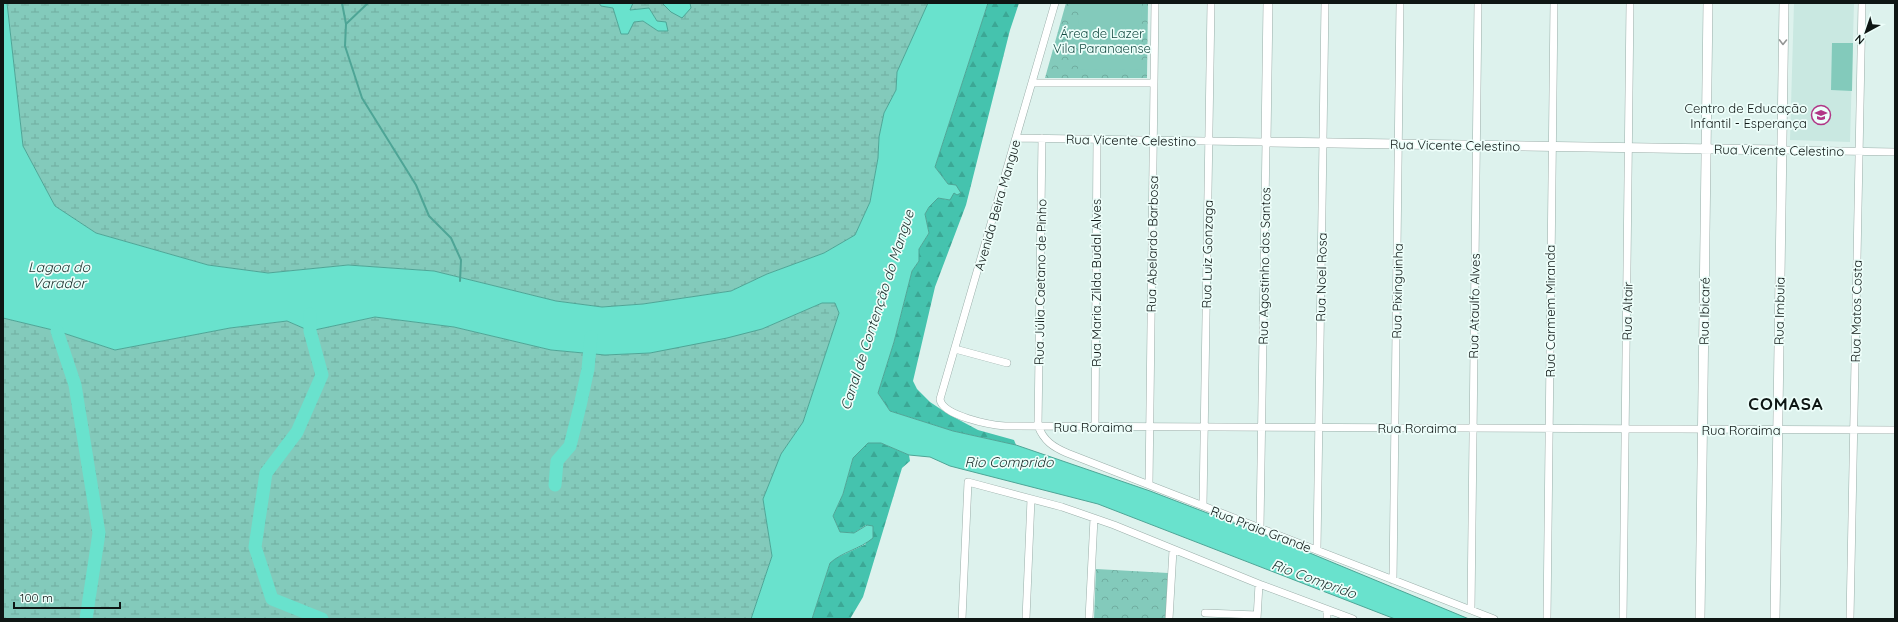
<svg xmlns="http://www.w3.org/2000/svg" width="1898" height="622" viewBox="0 0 1898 622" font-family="Quicksand,sans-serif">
<defs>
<pattern id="forest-firs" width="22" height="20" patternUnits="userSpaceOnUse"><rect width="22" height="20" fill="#45c3ae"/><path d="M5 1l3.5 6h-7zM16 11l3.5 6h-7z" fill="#3ba795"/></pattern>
<pattern id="wetland-marsh" width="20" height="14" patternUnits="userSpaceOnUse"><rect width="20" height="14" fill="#83cabb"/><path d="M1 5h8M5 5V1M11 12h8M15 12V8" fill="none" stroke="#70ada0"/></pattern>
<pattern id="park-crowns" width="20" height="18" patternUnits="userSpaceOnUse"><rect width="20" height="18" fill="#83cabb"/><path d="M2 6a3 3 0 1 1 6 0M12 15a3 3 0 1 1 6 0" fill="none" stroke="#70ada0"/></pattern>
</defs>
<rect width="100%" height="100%" fill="#ddf2ed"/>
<path fill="#c9e8e1" d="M1794,3H1854L1850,142L1790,140Z"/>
<path fill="url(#forest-firs)" d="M988,3H1019L1010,30L966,205L935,287L913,381L917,389L930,402L948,414L978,430L1014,440L1016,445L953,431L890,411L878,393L894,342L912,271L919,261V249L929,233L925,214L929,207L938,198L949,200L948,184L935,167Z
M868,443H881L909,455L910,461L902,468L863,597L850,619H812L830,563L834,559L866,544V525L854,533L840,532L833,516L843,494L853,458Z"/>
<path fill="url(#wetland-marsh)" d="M7,3H599L601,6L613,8L621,34L634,22L643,21L658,31L668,30L657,21L649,8L629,10L633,3H662L671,12L691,8L690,3H928L897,72L896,90L884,113L879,137L878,158L870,202L855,235L824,253L767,274L731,291L643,304L602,307L556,301L434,271L348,265L268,273L208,265L96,233L55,206L23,146Z
M822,303H835L839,313L803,422L781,454L763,499L772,556L751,619H3V318L57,331L115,350L230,328L287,321L310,331L375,317L454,327L551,350L605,355L650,353L762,329Z"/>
<path fill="url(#park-crowns)" d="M1066,3H1148L1147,78H1045Z
M1096,569L1168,573L1166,619H1094Z"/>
<path fill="#83cabb" d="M1079,3H1142L1141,70L1078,69Z
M1832,43H1853L1852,91L1831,90Z"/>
<path fill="#69e2cd" stroke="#4ea596" d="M3,3H7L23,146L55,206L96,233L208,265L268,273L348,265L434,271L556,301L602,307L643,304L731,291L767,274L824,253L855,235L870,202L878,158L879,137L884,113L896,90L897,72L928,3H988L935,167L948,184L956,185L961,193L957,195L954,193L950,200L938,198L929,207L925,214L929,233L919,249V261L912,271L894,342L878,393L890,411L953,431L1016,445L1150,491L1288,544L1469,619H1395L1098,504L950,466L930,457L909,455L881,443H868L853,458L843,494L833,516L840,532L854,533L867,525L873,526V538C860,549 842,552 830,563L812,619H751L772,556L763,499L781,454L803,422L839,313L835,303H822L762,329L727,338L650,353L605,355L551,350L454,327L375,317L310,331L287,321L230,328L115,350L57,331L3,318Z
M599,3H633L630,10L649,8L657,21L666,22L668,31H658L643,21L634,22L628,34H621L613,8L601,6Z
M662,3H690L691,8L682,18L671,12Z"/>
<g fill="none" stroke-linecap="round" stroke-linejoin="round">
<path stroke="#4ea596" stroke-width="2" d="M342,3L346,24L368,3
M346,24L345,46L362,98L416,185L429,216L451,238L461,260L460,281"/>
<path stroke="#69e2cd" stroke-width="13" d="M310,314V331L322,375L297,432L266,473L255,547L272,599L322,619
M57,331L75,385L99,533L86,619
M555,485L557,461L570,446L580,406L588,369L591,337"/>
<defs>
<path id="minor" d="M1055,3L940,399C942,416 991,425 1005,426L1895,430
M1032,83H1154
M1016,138L1266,142L1260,528
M1042,138L1038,426C1044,441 1053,447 1067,453L1494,619
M1781,150L1895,152
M955,349L1007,363
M1095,427L1097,139
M1149,485L1155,3
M1203,506L1211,3
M1317,550L1325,3
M1393,580L1400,3
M1471,610L1478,3
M1205,613L1257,615
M962,619L968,482L1062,507L1114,525L1259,584L1353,619
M1026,619L1031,499
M1089,619L1094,518
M1169,619L1173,550
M1257,619L1259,584
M1327,619V610
M1547,619L1554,3
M1623,619L1630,3
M1850,619L1862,3"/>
<path id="tertiary" d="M1268,3L1266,142L1781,150
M1700,619L1708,3
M1775,619L1784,3"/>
</defs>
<use href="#minor" stroke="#9aaea9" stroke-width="8"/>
<use href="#tertiary" stroke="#9aaea9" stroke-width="10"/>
<use href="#minor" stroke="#fff" stroke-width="7"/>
<use href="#tertiary" stroke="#fff" stroke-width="9"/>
</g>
<defs><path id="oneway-chevron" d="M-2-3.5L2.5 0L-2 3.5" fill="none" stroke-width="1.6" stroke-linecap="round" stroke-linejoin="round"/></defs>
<use stroke="#939695" href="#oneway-chevron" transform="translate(1783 42) rotate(91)"/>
<defs>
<symbol id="school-ring" viewBox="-11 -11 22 22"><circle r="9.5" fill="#edfefa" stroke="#b13586" stroke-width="1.5"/><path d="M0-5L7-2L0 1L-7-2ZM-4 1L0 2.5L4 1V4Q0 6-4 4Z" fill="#b13586"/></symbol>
</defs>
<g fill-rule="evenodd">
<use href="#school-ring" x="1810" y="104" width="22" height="22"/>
</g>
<g text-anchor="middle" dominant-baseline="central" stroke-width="3.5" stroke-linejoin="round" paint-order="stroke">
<g font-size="13" fill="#154b42" stroke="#edfefa">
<text x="1102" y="33">Área de Lazer<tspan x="1102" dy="15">Vila Paranaense</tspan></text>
</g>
<g font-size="13" fill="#0e1614" stroke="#edfefa" text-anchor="end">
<text x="1807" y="108">Centro de Educação<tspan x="1807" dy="15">Infantil - Esperança</tspan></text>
</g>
<g font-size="13" fill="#0e1614" stroke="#edfefa">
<text transform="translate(1131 140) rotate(1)">Rua Vicente Celestino</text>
<text transform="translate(1455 145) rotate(1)">Rua Vicente Celestino</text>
<text transform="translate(1779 150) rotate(1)">Rua Vicente Celestino</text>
<text transform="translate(997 205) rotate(-74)">Avenida Beira Mangue</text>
<text transform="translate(1152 244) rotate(-89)">Rua Abelardo Barbosa</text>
<text transform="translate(1207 254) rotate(-89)">Rua Luiz Gonzaga</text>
<text transform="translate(1264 266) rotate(-89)">Rua Agostinho dos Santos</text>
<text transform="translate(1321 277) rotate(-89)">Rua Noel Rosa</text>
<text transform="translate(1040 282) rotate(-89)">Rua Júlia Caetano de Pinho</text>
<text transform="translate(1096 283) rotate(-90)">Rua Maria Zilda Budal Alves</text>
<text transform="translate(1397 291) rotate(-89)">Rua Pixinguinha</text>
<text transform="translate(1474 306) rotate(-89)">Rua Ataulfo Alves</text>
<text transform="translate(1550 311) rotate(-90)">Rua Carmem Miranda</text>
<text transform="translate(1627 311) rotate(-89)">Rua Altair</text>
<text transform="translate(1704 311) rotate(-89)">Rua Ibicaré</text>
<text transform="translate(1779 311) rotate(-89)">Rua Imbuia</text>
<text transform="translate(1856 311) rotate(-89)">Rua Matos Costa</text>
<text x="1093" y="427">Rua Roraima</text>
<text x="1417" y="428">Rua Roraima</text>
<text x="1741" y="430">Rua Roraima</text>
<text transform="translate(1261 529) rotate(21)">Rua Praia Grande</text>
</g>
<g font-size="14" font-style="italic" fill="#192e2a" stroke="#edfefa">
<text x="59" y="267">Lagoa do<tspan x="59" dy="16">Varador</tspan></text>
<text transform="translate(877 310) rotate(-72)">Canal de Contenção do Mangue</text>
<text x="1009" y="462">Rio Comprido</text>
<text transform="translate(1314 579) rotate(20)">Rio Comprido</text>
</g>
<g font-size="17" font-weight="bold" letter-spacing="1" fill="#0e1614" stroke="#edfefa">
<text x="1786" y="403">COMASA</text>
</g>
</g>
<rect width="1898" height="622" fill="none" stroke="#0e1614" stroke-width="8"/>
<g transform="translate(1866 32) rotate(220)" stroke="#edfefa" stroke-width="3" paint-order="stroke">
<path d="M0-3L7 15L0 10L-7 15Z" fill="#0e1614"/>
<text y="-6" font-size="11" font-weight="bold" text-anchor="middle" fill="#0e1614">N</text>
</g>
<path d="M14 602v6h106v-6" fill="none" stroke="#0e1614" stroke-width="2"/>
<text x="20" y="602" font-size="12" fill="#0e1614" stroke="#edfefa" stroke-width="3" paint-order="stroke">100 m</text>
</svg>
